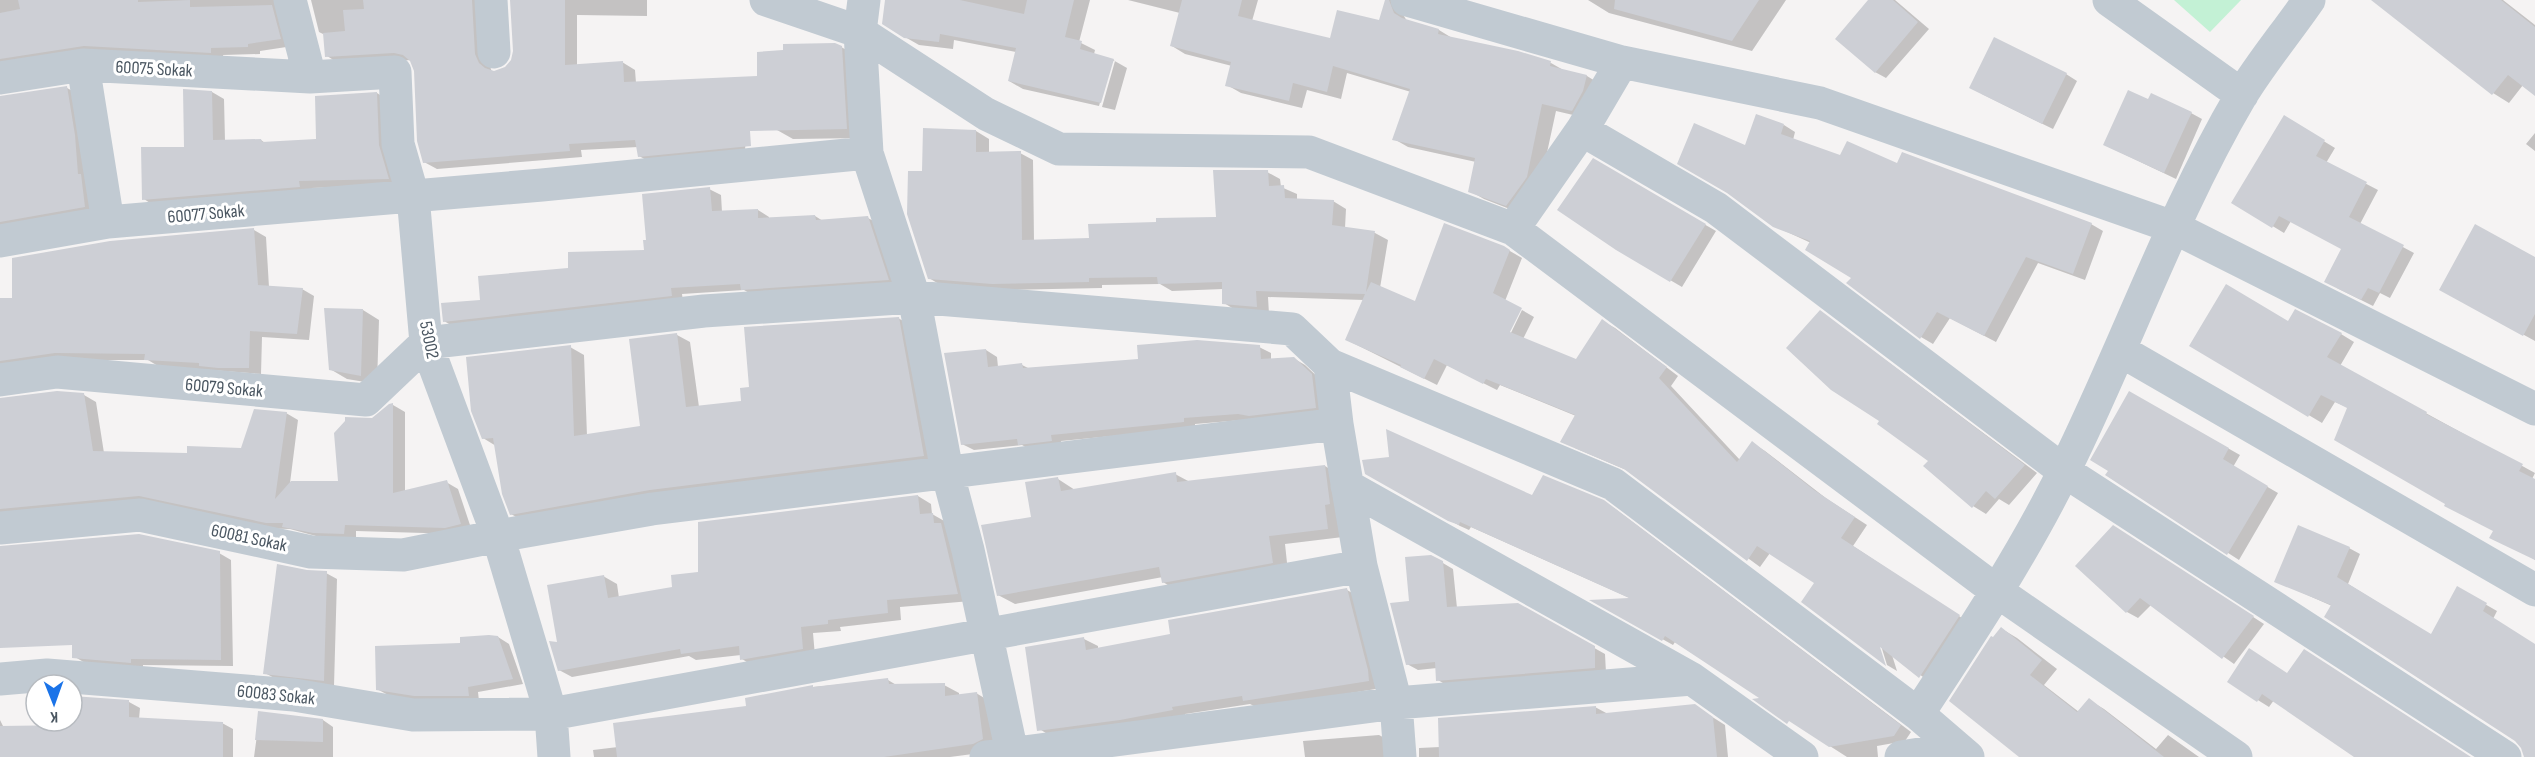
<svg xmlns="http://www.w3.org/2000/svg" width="2535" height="757" viewBox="0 0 2535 757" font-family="'Sofia Sans Condensed',sans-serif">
<rect width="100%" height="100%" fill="#f5f3f3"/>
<path fill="#c3f1d5" d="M2174,0H2241L2210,32Z"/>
<path fill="#0003" d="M0,0H286L293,46L260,51V54L223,55L224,59L0,71Z
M311,0H486L488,61L492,72L505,69L512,62L514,52L511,0H647V16L577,15V65L622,62L635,70L636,83L747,86L745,154L652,163L639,156L638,147L581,150L582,157L437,169L424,162L415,71L412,60L340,64L327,56L325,35L319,32Z
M886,0H1090L1079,42L1095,50L1094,54L1113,60L1127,68L1115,110L1102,107L1115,61H1112L1099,106L1023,89L1009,81L1016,52L954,40L953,49L919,45L905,37Z
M1128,0H1258L1252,21L1331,40L1380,22L1387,0H1394L1407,21L1439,30L1452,38L1551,63L1565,71L1587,76L1600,84L1586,118L1556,111L1540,185L1520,213L1484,199L1470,191L1476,162L1408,147L1394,139L1411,92L1347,73L1341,99L1307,90L1302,108L1241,93L1227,85L1232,66L1185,54L1172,46L1180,13Z
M1588,0H1786L1752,51L1609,13Z
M1870,0H1895L1929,29L1886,78L1875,72Z
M2374,0H2503L2535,25V94L2523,85L2509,103L2493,93Z
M841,47L858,56L862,138L793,139L777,130Z
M2066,74L2077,81L2053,129L1982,94Z
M67,88L80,95L97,214L0,236V98Z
M212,92L224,99L225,141L261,140L265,143L317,141L377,93L389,101L400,185L312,188V193L156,207L144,199L186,148Z
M2149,101L2191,113L2202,119L2176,179L2105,145Z
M2284,117L2335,148L2326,163L2378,190L2360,224L2414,253L2390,298L2380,293L2373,306L2337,288L2343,249L2291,221L2284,233L2233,202Z
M1784,125L1795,132L1793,140L1841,157L1898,165L2091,224L2103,231L2085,280L2038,263L1996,342L1950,318L1933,344L1921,337L1811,243L1774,226L1746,147Z
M976,131L989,139V153H1020L1033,160L1034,241L1090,240L1158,224L1217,218L1267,172L1280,179L1281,187L1297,194V200L1333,201L1346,209L1345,228L1375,233L1388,240L1380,288L1416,303L1503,247L1522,258L1505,301V338L1508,339L1522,310L1534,317L1523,339L1576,361L1602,321L1615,328L1678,376L1671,386L1740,460L1752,443L1765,451L1827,499L1867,525L1853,546L1971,624L1933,684L1892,655L1897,671L1887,665L1879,639L1816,583L1770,553L1760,567L1631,472L1575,448L1576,416L1500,385L1497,390L1447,365L1437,385L1347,340L1364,300L1268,297L1269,314L1237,311L1224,303L1223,289L1172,291L1160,284L1102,285V288L1006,290L942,286L929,278L923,173Z
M2535,133V151L2526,144Z
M1593,160L1716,231L1682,287L1617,249Z
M709,189L721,195L722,212L758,210L769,217V219L815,216L823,221L868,218L879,224L899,286L753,295L744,290L682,294L683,302L456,328L444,321L482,301L570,269L646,252Z
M254,230L266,237L269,287L302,289L314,296L309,340L262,337L261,374L158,366L148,360H68L0,373V299H14Z
M2535,260V341L2457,298Z
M363,310L379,320L377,384L347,379L330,369Z
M1821,312L2037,473L2009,505L1999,499L1986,514L1973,506L1930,460L1881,421Z
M898,318L912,326L937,464L525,522L511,514L496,446L483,438L570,347L584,355L587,436L642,427L677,335L690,342L699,407L743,403L751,389Z
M2289,323L2341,334L2354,342L2340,366L2535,473L2532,479L2535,481V560L2495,531L2349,408L2335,402L2322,423L2191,345Z
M1259,347L1271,353V360L1293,358L1305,365L1323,382L1327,413L1195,424V428L1061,441L1062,446L1031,450L1022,445L974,450L962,444L986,350L997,357L998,367L1022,365L1030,369L1140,361Z
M2130,393L2240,455L2233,467L2278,493L2239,560L2107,475Z
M84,395L96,402L104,453L189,455L242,450L286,413L298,420L290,483L340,482L372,419L393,405L405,412V492L446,482L458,489L472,531L458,534L356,531V540L327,539L290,529L0,521V400Z
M1325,466L1341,476L1343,537L1285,544L1288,572L1179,592L1163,582V577L1015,604L998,595L1032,518L1058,479L1075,490L1175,474L1190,482Z
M1366,473L1614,508L1911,732L1905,741L1877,746L1878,757H1847L1758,700L1763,699L1675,642L1673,645L1594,601L1632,599L1471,527L1469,530L1460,526Z
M918,496L931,504L932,514L946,522L971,601L900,607L901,620L840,627L841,631L813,633L815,656L755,667L742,659L741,655L696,660L689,656L572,677L559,670V644L603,576L617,584L619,598L674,588L699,573Z
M2125,534L2264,624L2234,664L2151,605L2138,618L2127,612L2078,566Z
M0,548L219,553L231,560L233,666L143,665V669L87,664L75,657V644L0,647Z
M2349,548L2360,554L2348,584L2432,636L2457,588L2497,611L2493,619L2535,645V757H2525L2523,748L2516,740L2332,606L2276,581Z
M1431,556L1453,569L1457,608L1518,605L1605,654L1606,673L1448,686L1438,680L1437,668L1418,670L1407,664L1411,602Z
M307,572L326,573L337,579L334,686L276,679L265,673Z
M1347,590L1361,598L1382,688L1258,708L1250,704L1185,714L1186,718L1054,738L1041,730L1084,639L1098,646V649L1172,635Z
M2002,629L2017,638L2057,669L2044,685L2079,712L2089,700L2104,709L2156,749L2168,735L2199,757H2022L1994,639Z
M498,637L509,644L523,684L478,692L479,701L426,702L388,695L377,689L462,644Z
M2288,674L2469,757H2361L2274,700L2269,707L2229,682Z
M888,680L898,686L944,685L959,693V696L976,693L991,702L996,747L988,752L950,757H594L593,750L618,747L747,708L746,699L813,687Z
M73,697L129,702L140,708L139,719L222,723L233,729V757H0V720L5,730L72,726Z
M1695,706L1725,725L1728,757H1419V748L1440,747L1595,707L1608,714Z
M260,713L323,720L333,727V757H254Z
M1379,735L1392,742L1394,757H1305L1303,741Z"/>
<path fill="#cdcfd5" d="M18,0H138V2L190,0V7L272,5L281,39L248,44V47L211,48V53L84,46L0,59V13L20,9Z
M363,0H472L475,54L479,63L485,68L494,71L505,67L511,60L513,51L510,0H565V65L623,61L624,82L757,76V52L783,50V44L835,43L842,46L847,129L750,131L751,146L638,157L635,140L569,144L570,151L423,163L417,141L414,71L410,61L403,55L394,53L325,57L323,33L345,31L343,10L364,9Z
M885,0H960L1024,14L1027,0H1074L1065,37L1082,41L1080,49L1114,59L1101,103L1008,81L1016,48L940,34L939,42L904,38L882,24Z
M1182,0H1242L1238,16L1330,38L1337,10L1379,20L1385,0H1389L1394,13L1402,18L1439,29L1438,34L1518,51L1551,61L1550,66L1587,75L1583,91L1572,111L1542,104L1527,177L1506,206L1468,192L1475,158L1392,140L1410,89L1333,66L1327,92L1293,83L1289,101L1225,86L1231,62L1170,46Z
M1615,0H1759L1732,41L1614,9Z
M1868,0H1893L1918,22L1875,73L1835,39Z
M2371,0H2501L2535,27V96L2508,75L2492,95Z
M1994,37L2067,73L2042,124L1969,88Z
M67,86L75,135L78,174H81L85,207L0,222V96Z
M183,89L212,91L213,140L261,139L262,142L316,139L315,96L377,92L379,145L389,179L299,181L300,187L142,200L141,147H184Z
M2128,90L2148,99L2151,93L2192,112L2164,173L2103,145Z
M1756,114L1784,124L1781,134L1840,155L1847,141L1897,163L1902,152L2092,223L2073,274L2026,257L1984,336L1937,312L1920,339L1846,283L1851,278L1805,250L1810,241L1773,227L1727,193L1677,164L1694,123L1745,145Z
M2284,115L2325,140L2316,156L2367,182L2349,217L2404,245L2379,293L2368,288L2361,300L2324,282L2341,249L2279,216L2272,228L2231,203Z
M923,128L976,130V152L1021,151L1022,240L1089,238L1088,224L1156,222V218L1216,217L1213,170H1268L1269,186L1284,185L1285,198L1334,200L1332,225L1375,231L1366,292L1371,282L1415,301L1444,223L1504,246L1510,250L1493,293L1522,308L1510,332L1576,359L1602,319L1667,367L1659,378L1737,462L1752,441L1814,490L1855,517L1841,538L1960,615L1919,678L1880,647L1886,666L1801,602L1814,583L1757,546L1747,561L1624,469L1560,442L1575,415L1486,379L1483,384L1434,359L1424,379L1400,367L1401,365L1345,340L1365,294L1256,291L1257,307L1222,304V282L1158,284L1157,277L1089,278V282L992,284L928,279L907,214L908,171H922Z
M1593,158L1706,224L1670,282L1616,250L1557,210Z
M710,187L712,211L758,209V218L815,215L816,220L868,216L889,280L741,290L740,284L671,288L672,296L443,322L441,303L480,300L478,276L568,268V252L644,250L643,240H646L642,194Z
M2475,224L2535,257V314L2523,336L2439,290Z
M254,228L258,285L303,288L297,334L250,331L249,368H218L199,366V363L144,360L145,354L55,353L0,361V298H12V258L110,241Z
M2226,284L2288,321L2295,309L2342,333L2327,357L2427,412L2426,414L2523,464L2519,471L2535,479V560L2489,538L2493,531L2444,506L2445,504L2334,440L2347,408L2321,395L2308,417L2189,346Z
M324,308L363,309L361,376L329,370Z
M1820,310L2025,465L1995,499L1986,491L1972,508L1923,466L1928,461L1877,424L1879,421L1831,390L1786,348Z
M899,317L924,456L650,490L510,515L502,494L493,438L482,439L471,411L466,357L571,345L574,436L640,426L629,339L677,333L686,407L741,401L740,388L749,387L744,327Z
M1197,340L1260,345L1261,359L1294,357L1312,374L1316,408L1249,416L1238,414L1184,418V422L1051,435L1052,441L1018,445L1017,439L961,445L944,353L986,349L988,367L1022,363L1023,368L1138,359L1137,345Z
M57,391L84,393L93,451L187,453V446L241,448L254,409L287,412L275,499L291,481H338L334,433L345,421V417L372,418L389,404L393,403V493L447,480L461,524L445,528L345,525L344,534L313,533L282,527L283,523H266L139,496L0,509V398Z
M2129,391L2229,448L2223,459L2268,486L2227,555L2105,475L2108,471L2090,460Z
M1386,429L1532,495L1543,475L1604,500L1901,725L1894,736L1829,747L1789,721L1787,724L1752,699L1759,698L1665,636L1662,641L1589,600L1629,598L1460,522L1459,525L1448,521L1365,474L1362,460L1389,457Z
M1325,465L1330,504L1325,505L1328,529L1269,536L1273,563L1162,583L1159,567L997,596L981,525L1031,517L1025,482L1058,477L1061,491L1176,472L1177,482Z
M918,495L920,514L933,513L934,523H941L958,594L887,600L888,613L828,620V624L801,627L803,649L740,660L739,646L681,654L680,649L558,671L549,641L557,642L547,585L604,575L608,598L672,587L671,575L698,572V522Z
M2113,525L2254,616L2222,659L2140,598L2126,613L2075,566Z
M2298,525L2350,547L2337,577L2431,634L2457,586L2487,603L2483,611L2535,644V757H2524L2521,748L2515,741L2324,617L2331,605L2274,582Z
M139,534L220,551L221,660L131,659V663L72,658V645L0,648V546Z
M1431,555L1443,561L1447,607L1518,603L1595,646V668L1436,681L1435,662L1406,665L1390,603L1409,601L1405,557Z
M277,564L307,570L327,571L324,681L263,674Z
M1347,588L1368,670L1369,681L1243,701L1242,696L1172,707L1173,710L1120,720L1037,731L1025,647L1084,637L1086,650L1170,634L1168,620Z
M2001,627L2042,660L2030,675L2077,712L2089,698L2164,757H2019L1949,701L1991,636L1993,637Z
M489,635L498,636L513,679L468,687L469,696H414L376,690L375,646L460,643V637Z
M2249,648L2287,673L2304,649L2471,757H2354L2262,694L2257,702L2227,682Z
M888,678L889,684L945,683V696L977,692L983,739L973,744L884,757H617L613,723L746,706L745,698L813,685V687Z
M72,696L129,700V717L223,722V757H0V726L72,725Z
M1695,704L1713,717L1717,757H1439L1438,718L1596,706V714Z
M258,711L323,719V742L255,740Z"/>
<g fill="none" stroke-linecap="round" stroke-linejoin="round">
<path stroke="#c1cad2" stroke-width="33" d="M290,0L310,77L395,72L398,144L413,196L426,343L498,536L551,714L554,757
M491,0L494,52
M766,0L860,32L986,114L1059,149L1309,152L1513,229L1998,592L2236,757
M864,0L860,32L867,153L914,297L947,471L968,550L1013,757
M1407,0L1622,62L1820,103L2173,227L2535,409
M2109,0L2242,95
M83,65L108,222
M0,78L83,65L310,77
M1582,130L1716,208L2064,471L2505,757
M1513,229L1582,130L1622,62
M0,241L108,222L542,185L867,153
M2121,351L2535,590
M1330,365L1613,484L1918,714L1968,757
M0,380L57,372L366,400L426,343L704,311L914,297L1292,329L1330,365L1337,424L1361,566L1396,703L1400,757
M1347,486L1692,679L1802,757
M0,528L140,515L311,552L403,555L498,536L652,509L1337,424
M0,679L47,675L294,695L413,715L551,714L1361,566
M1918,714C1970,634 2023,555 2065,469C2126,346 2171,215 2241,96C2261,63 2287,32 2309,0
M986,757L1396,703L1692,679
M1901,757L1957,748"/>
</g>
<g text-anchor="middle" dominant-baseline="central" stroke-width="6" stroke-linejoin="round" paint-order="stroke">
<g font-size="18" fill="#4a5661" stroke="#fff">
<text transform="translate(154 69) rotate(3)">60075 Sokak</text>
<text transform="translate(206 214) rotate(-5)">60077 Sokak</text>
<text transform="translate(429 340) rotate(78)">53002</text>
<text transform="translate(224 388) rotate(5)">60079 Sokak</text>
<text transform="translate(249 538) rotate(12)">60081 Sokak</text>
<text transform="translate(276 695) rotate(6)">60083 Sokak</text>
</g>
</g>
<g transform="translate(54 703) rotate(179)"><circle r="28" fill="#ffffff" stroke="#b7bbc0" stroke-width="1.5"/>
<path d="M0-4.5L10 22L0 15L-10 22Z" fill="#1a73e8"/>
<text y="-9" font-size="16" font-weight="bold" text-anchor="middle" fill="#4a5661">K</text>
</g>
</svg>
